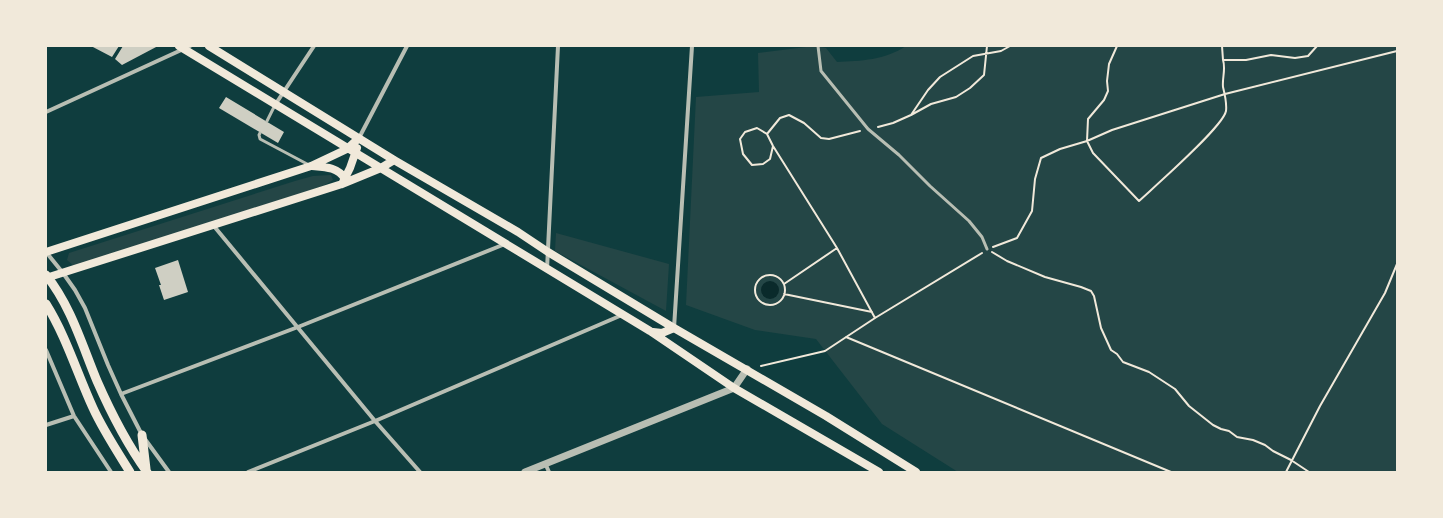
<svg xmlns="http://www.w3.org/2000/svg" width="1443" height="518" viewBox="0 0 1443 518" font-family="'Roboto Serif',serif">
<rect width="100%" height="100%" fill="#0f3d3e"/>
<path fill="#244646" d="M814,46L826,48L837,62C861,61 885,60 906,46H1397V472H958L882,424L816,339L755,330L686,305L696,97L759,92L758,53Z
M331,175L333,180L323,186L74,266L67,260L69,253L295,181L313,176Z
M556,233L669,264L666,311L555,251Z"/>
<path fill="#0a2a2b" d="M761 290a9 9 0 1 1 18 0a9 9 0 1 1-18 0Z"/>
<path fill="#cfcfc3" d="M91,46H119L112,57Z
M123,46H158L122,65L115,59Z
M226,97L284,132L278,143L219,108Z
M178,260L188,292L164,300L159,285H161L155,268Z"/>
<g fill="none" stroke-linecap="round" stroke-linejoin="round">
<path stroke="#f1e9da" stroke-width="2" d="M987,46L984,75L970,88L956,97L931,104L911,115L928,90L940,77L973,56L1001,51L1010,46
M1117,46L1109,64L1107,81L1108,91L1104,100L1088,119L1087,141L1093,153L1139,201C1154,187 1223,127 1226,111C1227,103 1225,95 1223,87C1222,78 1226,69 1223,60
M1222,46L1223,60H1246L1271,55L1295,58L1308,56L1317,46
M878,127L893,123L911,115
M767,134L780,118L789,115L804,123L821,138L829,139L860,131
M773,146L770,159L763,164L752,165L743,154L740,139L745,132L757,128L767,134L773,146L837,248L875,318
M993,247L1017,238L1032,211L1035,179L1041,158L1060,149L1087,141L1112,130L1225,94L1397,51
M992,252L1007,261L1045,277L1081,287L1091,291L1094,296L1101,328L1111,350L1117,354L1123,362L1149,372L1175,389L1189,406L1213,425L1221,429L1229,431L1237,437L1253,440L1265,445L1273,451L1291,460L1309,472
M755 290a15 15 0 1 1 30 0a15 15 0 1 1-30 0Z
M784,284L837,248
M784,294L872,312
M846,337L1171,472
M761,366L825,351L875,318L982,253
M1286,472L1320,406L1385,293L1397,264"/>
<path stroke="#b8beb3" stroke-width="3" d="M818,46L821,71L868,129L899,155L930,186L969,221L982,237L987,249
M267,121L275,105
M260,133L259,135L260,139L309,165"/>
<path stroke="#b8beb3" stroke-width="4" d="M275,105L314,46
M46,112L190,46
M359,138L407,46
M213,225L375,421L420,472
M46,252L63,273L75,290L85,308L108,365L121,394L142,435L169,472
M547,269L558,46
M674,328L692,46
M46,350L74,416L111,472
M121,394L298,327L505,244
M46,425L74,416
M545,463L549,472
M248,472L375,421L622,315"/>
<path stroke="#b8beb3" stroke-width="7" d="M525,472L734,388L747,369"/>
<path stroke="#f1e9da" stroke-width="8" d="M179,46L650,331L734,388L879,472
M209,46L394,160L518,232L548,252L674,328L826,416L916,472
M312,166C325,167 338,167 345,179
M342,184L350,168L357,148
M46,252L311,166L347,149L359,138
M46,278L342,184L381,168L394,160
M653,332L662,333L674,328"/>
<path stroke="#f1e9da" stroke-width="9" d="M46,275C71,306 82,345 97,381C111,413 127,444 147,472
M46,304C66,336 77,373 93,408C103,430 117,451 130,472
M142,435L146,469"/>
</g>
<rect width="1443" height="518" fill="none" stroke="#f1e9da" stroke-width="94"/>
</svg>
